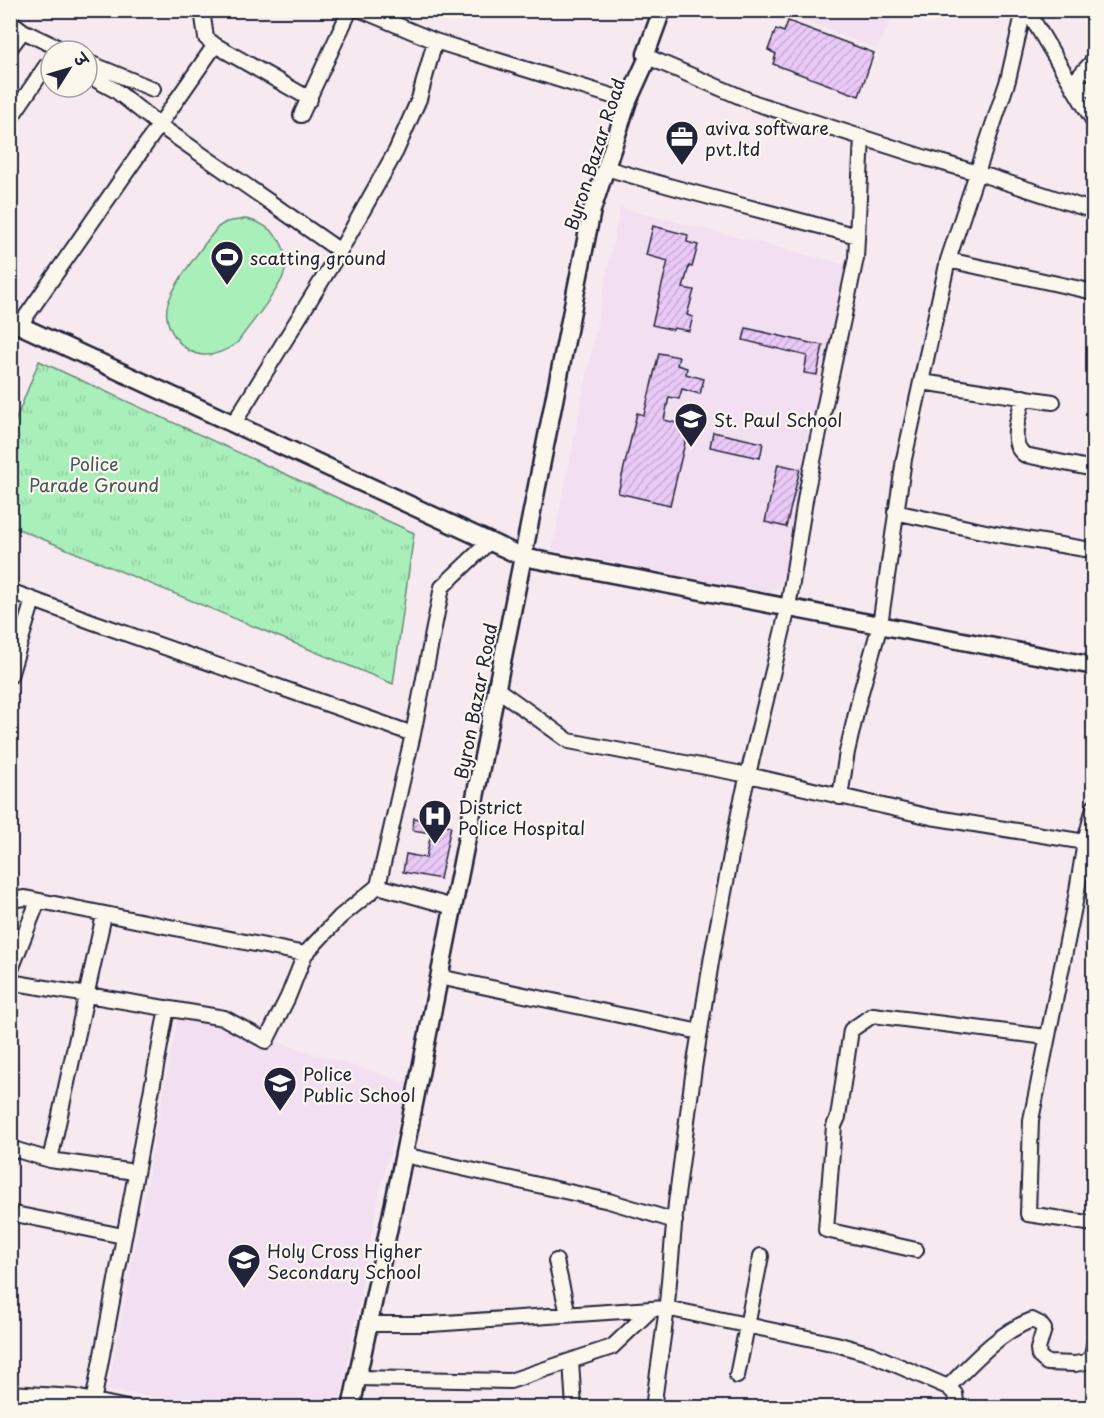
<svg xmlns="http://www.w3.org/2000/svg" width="1104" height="1418" viewBox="0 0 1104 1418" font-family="'Playpen Sans','Playpen Sans Deva',sans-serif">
<defs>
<pattern id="park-tufts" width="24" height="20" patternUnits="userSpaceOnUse" patternTransform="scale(1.5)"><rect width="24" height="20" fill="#a9efba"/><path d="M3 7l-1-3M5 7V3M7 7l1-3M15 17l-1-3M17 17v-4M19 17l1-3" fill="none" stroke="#91cda1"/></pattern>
<pattern id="building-hatch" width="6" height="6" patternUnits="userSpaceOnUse" patternTransform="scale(1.5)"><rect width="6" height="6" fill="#e9c9f6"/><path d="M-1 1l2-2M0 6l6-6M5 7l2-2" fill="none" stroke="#c8acd4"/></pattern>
</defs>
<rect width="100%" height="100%" fill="#f6e9ef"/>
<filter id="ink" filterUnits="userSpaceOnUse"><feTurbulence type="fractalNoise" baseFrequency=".0167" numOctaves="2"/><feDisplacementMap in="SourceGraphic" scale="12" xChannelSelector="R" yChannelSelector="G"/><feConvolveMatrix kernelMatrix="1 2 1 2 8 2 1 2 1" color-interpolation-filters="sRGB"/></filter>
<g filter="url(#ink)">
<path fill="#f2dff1" d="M785,11H896L876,49Z
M620,208L848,265L782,584L771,593L552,550Z
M179,1011L408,1083L380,1189L339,1407H222L108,1390Z"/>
<path fill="url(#park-tufts)" stroke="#66887a" stroke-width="1.5" d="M39,361L414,533L393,684L11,526V432Z"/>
<path fill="#a9efba" stroke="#66887a" stroke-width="1.5" d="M245,219C274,223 296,252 281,281C269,303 251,323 237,343C227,350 215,356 203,355C182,353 164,328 167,308C170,287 204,245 218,227L226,222Z"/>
<path fill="url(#building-hatch)" stroke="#22223b" stroke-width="1.5" d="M788,21L874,53L859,96L773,64L776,54L768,50L776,29L784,32Z
M653,226L688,235L687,242L698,245L692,267L689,266L683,288L694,290L687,315L693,317L689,331L674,328L673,330L652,325L668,261L646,255Z
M746,328L810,343L823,345L817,375L804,373L807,356L743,340Z
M659,353L679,357L677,365L687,368L686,374L704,379L700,394L682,389L679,399L669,397L664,420L689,426L670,505L618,493L637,413L644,415Z
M713,432L763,443L760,458L710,447Z
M778,464L800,469L786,527L765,522Z
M414,818L451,826L440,879L403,872L406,854L426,858L431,833L412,830Z"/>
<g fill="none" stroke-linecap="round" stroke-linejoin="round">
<defs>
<path id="minor" d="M202,10L206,38L215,45L310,99
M361,10L435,41L628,101
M1027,10L1094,122
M10,21L23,31L65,51
M10,48L23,31
M1094,55L1092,62L1072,84L1094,90
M648,57L755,103L926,158L978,173L1094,211
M87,62L153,89
M87,75L115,90L159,125L340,251
M301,115L350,10
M10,119L46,66L51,64
M606,168C689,193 773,213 857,236
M948,260L1094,292
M20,325L215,45
M922,382L1053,402
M1023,397C1020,415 1007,443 1025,455L1094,469
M234,423L340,251L396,151L419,99L435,41
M895,512L995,534L1085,549
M10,591L93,622L413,734
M10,676L33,600
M497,689L569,741L748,775L931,817L1085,842
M840,797L847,752L861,692L880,625L904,459L948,260L1008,80L1024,10
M1094,807L1085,842L1076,897L1031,1120L1028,1214L1094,1224
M378,886L453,907
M10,900L25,898L305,954L288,997L266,1041L224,1018L10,982
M305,954L340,917L378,886L413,734L442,587L490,541
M10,972L38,901
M439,977L700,1032
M10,1148L50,1160L135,1172
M404,1155L609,1201L675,1221
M50,1160L104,915
M10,1213L123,1236
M916,1250L826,1230L834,1126L838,1117L851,1030L873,1015L1046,1037
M556,1261L568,1314
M368,1324H431L666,1308L836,1344L871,1354L948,1387L955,1394L957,1408
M571,1361L574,1408
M737,1376L761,1256
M357,1378L510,1381L612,1347L652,1309
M948,1387C973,1362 999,1332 1032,1320L1040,1324L1044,1329L1038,1349L1039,1356L1047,1363L1075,1364L1086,1362L1092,1356L1094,1345
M10,1393L75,1397L127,1408
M92,1408L167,1008
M653,1408L666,1315L676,1203L694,1068L712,956L740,808L788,608L806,494L856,258L862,137"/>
<path id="tertiary" d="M10,321L523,557L1094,666
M351,1408L399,1179L592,210L628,101L648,57L646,54L662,10"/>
</defs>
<use href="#minor" stroke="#22223b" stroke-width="18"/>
<use href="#tertiary" stroke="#22223b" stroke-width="21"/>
<use href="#minor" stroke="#fbf7ec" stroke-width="14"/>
<use href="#tertiary" stroke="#fbf7ec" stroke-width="16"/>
</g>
</g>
<defs>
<symbol id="office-pin" viewBox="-11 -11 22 30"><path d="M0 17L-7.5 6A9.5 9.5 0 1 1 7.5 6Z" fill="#22223b" stroke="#fbf7ec"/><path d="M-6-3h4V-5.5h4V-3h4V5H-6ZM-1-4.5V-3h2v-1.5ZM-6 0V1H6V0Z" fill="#fff"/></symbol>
<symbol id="stadium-pin" viewBox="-11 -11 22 30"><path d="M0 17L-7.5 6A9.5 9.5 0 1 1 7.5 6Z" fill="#22223b" stroke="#fbf7ec"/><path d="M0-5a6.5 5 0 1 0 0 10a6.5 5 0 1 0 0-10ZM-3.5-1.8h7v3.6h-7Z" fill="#fff"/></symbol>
<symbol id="school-pin" viewBox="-11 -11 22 30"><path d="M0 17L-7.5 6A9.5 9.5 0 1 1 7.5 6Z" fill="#22223b" stroke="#fbf7ec"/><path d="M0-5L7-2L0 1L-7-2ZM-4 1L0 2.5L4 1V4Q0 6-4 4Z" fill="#fff"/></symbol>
<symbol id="hospital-pin" viewBox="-11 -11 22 30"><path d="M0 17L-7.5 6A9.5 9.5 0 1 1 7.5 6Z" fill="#22223b" stroke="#fbf7ec"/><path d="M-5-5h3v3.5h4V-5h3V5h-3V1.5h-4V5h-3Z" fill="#fff"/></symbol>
</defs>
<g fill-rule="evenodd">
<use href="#office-pin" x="663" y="118" width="38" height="52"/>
<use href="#stadium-pin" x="208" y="238" width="38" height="52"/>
<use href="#school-pin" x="672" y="400" width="38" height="52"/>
<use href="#hospital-pin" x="416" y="797" width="38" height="52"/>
<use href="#school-pin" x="261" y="1064" width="38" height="52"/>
<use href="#school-pin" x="225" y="1241" width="38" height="52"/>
</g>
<g text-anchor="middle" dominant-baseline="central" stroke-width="4.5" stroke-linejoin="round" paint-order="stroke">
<g font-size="18" fill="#22223b" stroke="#fbf7ec" text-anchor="start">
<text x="705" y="127">aviva software<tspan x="705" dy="21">pvt.ltd</tspan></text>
<text x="250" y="257">scatting ground</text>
<text x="714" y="419">St. Paul School</text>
<text x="458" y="806">District<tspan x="458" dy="21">Police Hospital</tspan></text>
<text x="303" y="1073">Police<tspan x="303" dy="21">Public School</tspan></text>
<text x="267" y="1250">Holy Cross Higher<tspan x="267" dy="21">Secondary School</tspan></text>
</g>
<g font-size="18" fill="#22223b" stroke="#fbf7ec">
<text transform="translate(594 154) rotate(-72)">Byron Bazar Road</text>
<text transform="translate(475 701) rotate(-79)">Byron Bazar Road</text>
</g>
<g font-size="18" fill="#44555b" stroke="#fbf7ec">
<text x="94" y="463">Police<tspan x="94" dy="21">Parade Ground</tspan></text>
</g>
</g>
<rect width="1104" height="1418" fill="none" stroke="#fbf7ec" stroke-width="36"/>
<rect x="18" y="18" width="1068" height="1382" fill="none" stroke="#22223b" stroke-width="2" filter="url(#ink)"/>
<g transform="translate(69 69) rotate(53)"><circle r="28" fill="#fbf7ec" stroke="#a4a2a5" stroke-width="1.5"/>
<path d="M0-4.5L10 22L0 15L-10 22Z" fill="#22223b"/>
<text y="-9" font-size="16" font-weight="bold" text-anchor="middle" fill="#22223b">उ</text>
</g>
</svg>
